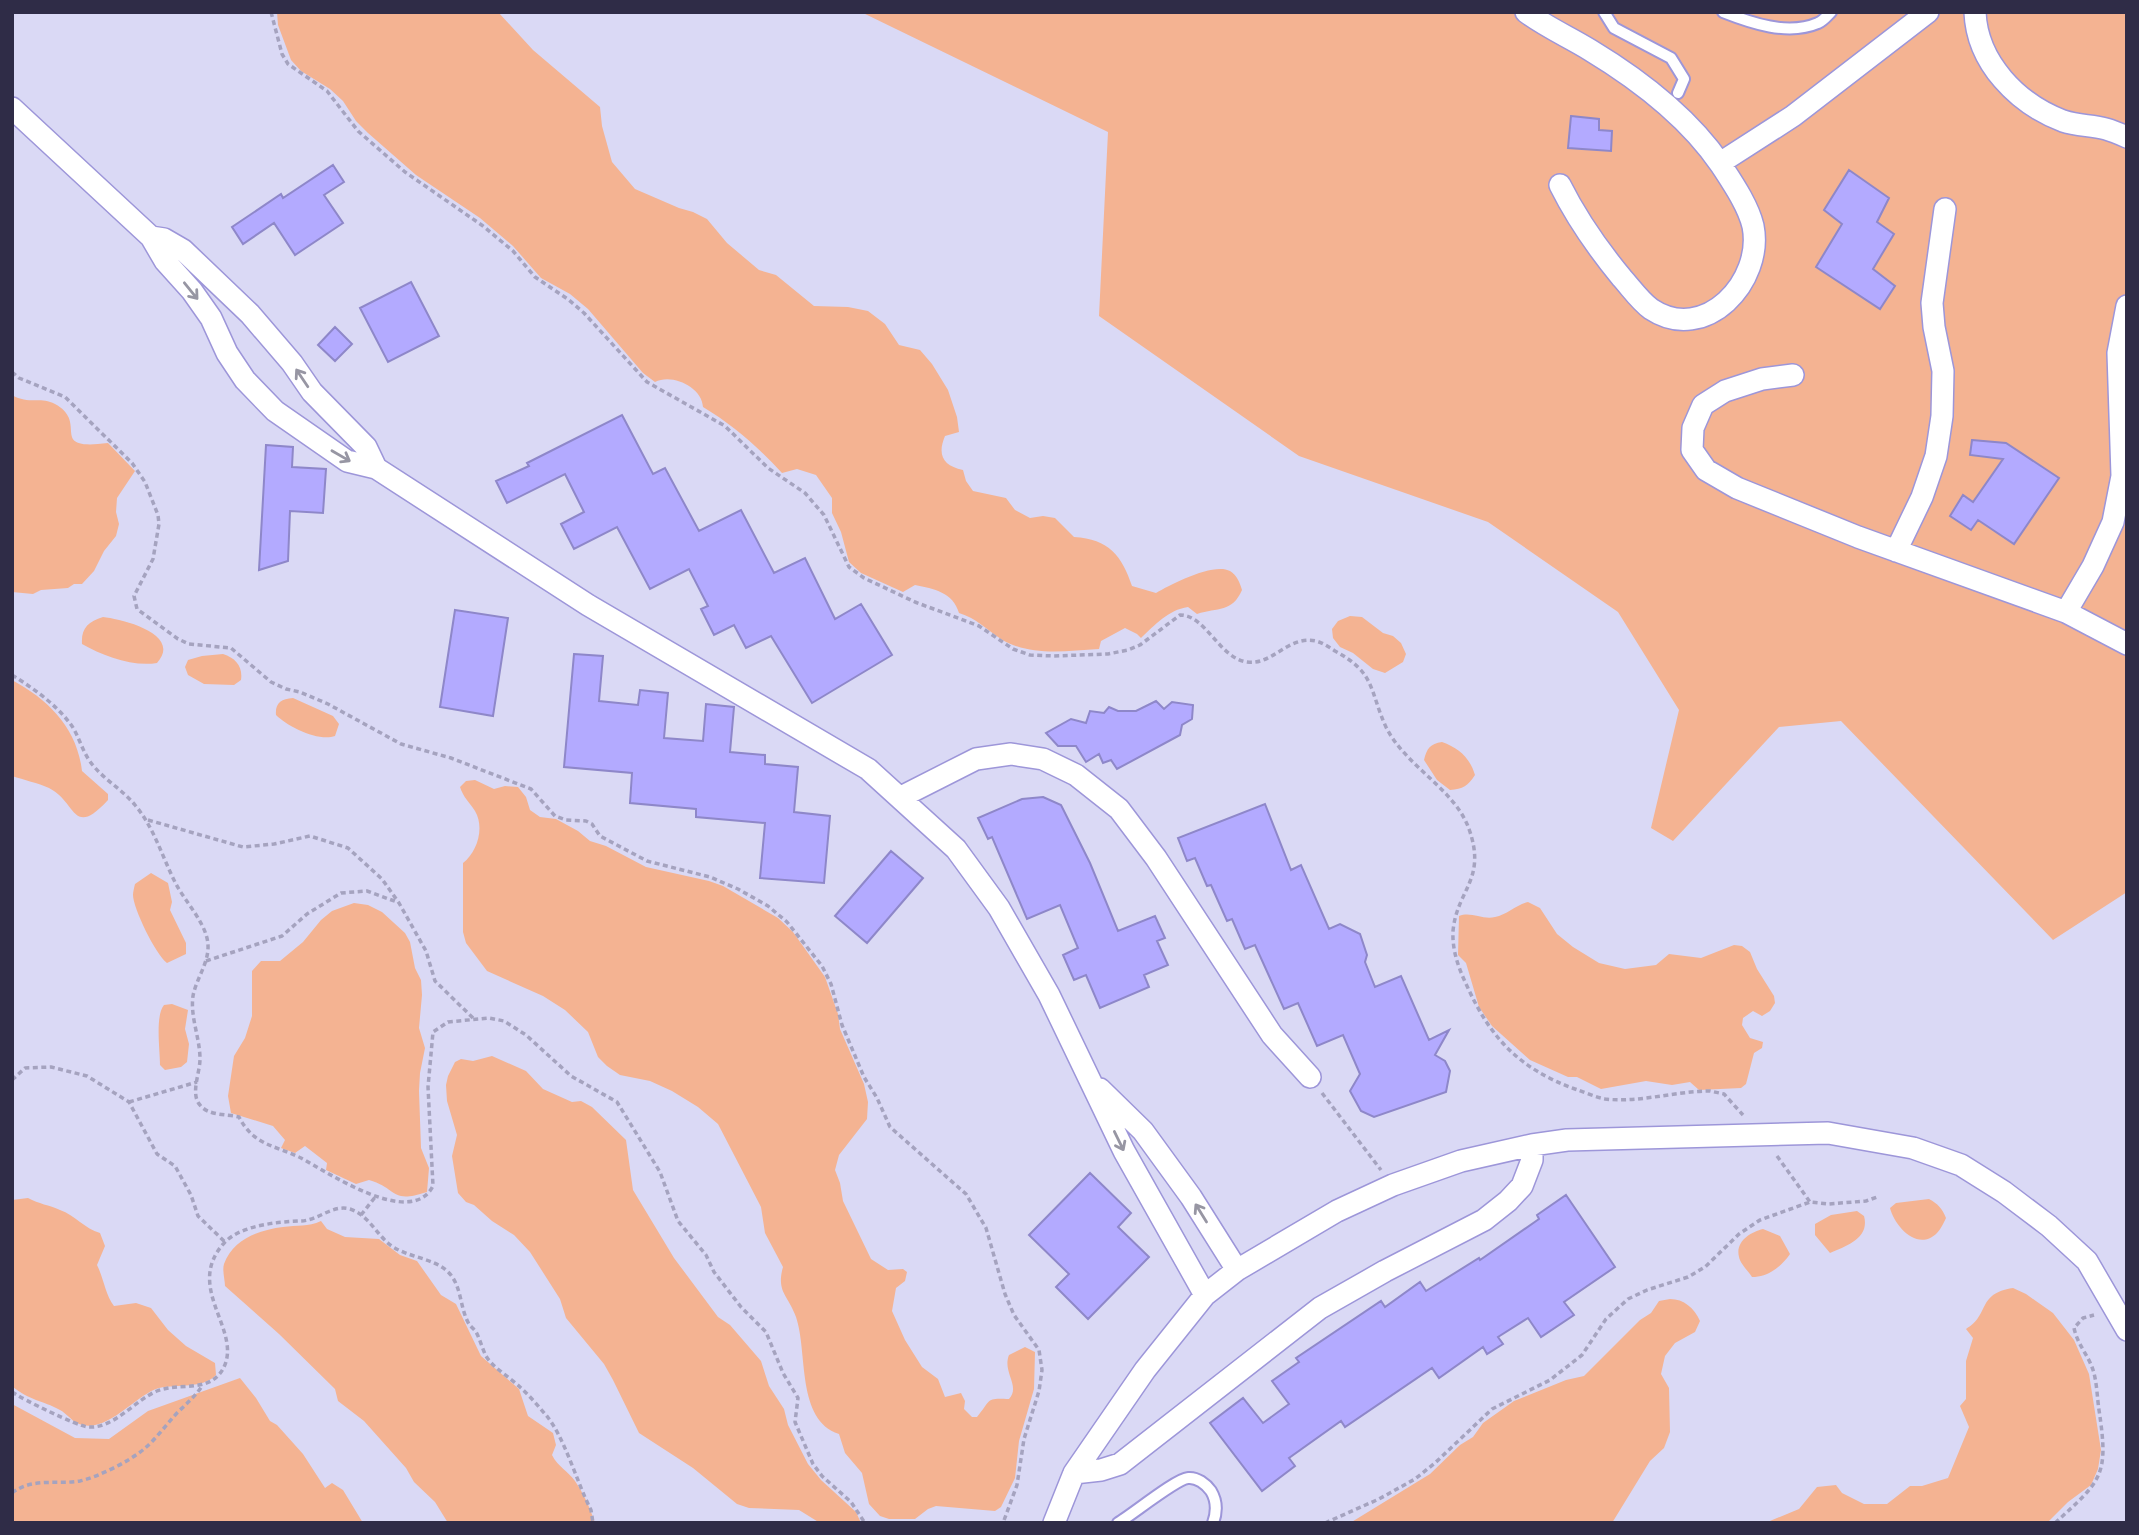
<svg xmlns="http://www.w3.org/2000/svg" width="2139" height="1535" viewBox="0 0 2139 1535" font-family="'Playfair Display',serif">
<rect width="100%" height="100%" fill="#dad9f5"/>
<path fill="#f4b392" d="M277,12H498L533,50L600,107L602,126L612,162L635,189L679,208L693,212L707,219L727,243L759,270L776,275L814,306L848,307L868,311L885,324L899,345L920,350L932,364L948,390L957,417L959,432L945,436C937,455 943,466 963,470L966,481L973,491L1006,498L1015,510L1030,518L1043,516L1055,518L1074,537C1109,539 1122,556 1132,586L1156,593C1171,584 1214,562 1230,571C1237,575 1240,583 1242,590C1232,613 1218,607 1197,614L1188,607C1168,610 1155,625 1141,638L1137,634L1125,628L1101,641L1099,649C1066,651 1030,657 1001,639C986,629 976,618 959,613C953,592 934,589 915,585L903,592L861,573L849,562L841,532L832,513V498L816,475L797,469L782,473C758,447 733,425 703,407C702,387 672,373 655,382L643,373L588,309L570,294L541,278L513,246L480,218L416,175L368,133L356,121L343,101L330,89L301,71L291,60L278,25Z
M861,12H2127V892L2053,940L1841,721L1779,727L1673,841L1651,828L1679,710L1618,612L1488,522L1299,456L1099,316L1108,132Z
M12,395C29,405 40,396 55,404C90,423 46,451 108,443L135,471L117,498L116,512L119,524L116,536L104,551L94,571L82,584H74L68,588L41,590L33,594L12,592Z
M1350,616L1362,617L1383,633L1393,636L1401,643L1406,654L1403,662L1385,673L1373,669L1353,653L1340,647L1333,638L1332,629L1338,621Z
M103,617C122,619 183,634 157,663C133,667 103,656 82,644C81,628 88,622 103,617Z
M223,654C236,658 243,667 241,680L234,685L204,684L188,675L185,667L188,660L202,656Z
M12,680C49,700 77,728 82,771L108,794V800C72,839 77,802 49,788C38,783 24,780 12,776Z
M293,698L333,716L339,724L335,736C319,742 288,727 276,715C275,703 281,699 293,698Z
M1442,742C1459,748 1470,758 1475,775C1468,786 1463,789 1450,790L1437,780L1424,760C1427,748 1430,744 1442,742Z
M475,780L494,789L505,786L518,787L526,797L530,810L540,817L556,819L578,831L590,841L606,846L646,867L709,881L723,886L778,918L793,932L825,977L838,1014L840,1029L864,1084L868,1102L867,1119L839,1155L835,1170L840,1183L843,1201L871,1259L888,1270L903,1269L907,1272L905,1281L896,1288L892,1311L905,1340L922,1367L938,1379L945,1397L961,1393L965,1401L964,1409L972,1417H977C992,1399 985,1398 1009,1399C1021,1386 1002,1372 1009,1355L1025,1347L1035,1352L1034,1389L1019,1441L1015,1478L1001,1507L995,1511L936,1506L928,1509L915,1519H889L880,1516L869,1504L862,1473L845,1453L839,1434C796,1420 808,1352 796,1317C788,1295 776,1292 783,1267L765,1233L761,1207L718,1124L698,1107L672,1091L650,1081L620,1075L607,1066L598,1057L588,1032L565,1010L543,996L487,971L466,943L463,932V863C477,852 485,828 475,811C470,803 463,797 460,787L466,781Z
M151,873L168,883L172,902L170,910L186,943V954L167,963C156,955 133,908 133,895C133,892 134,888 135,884Z
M1528,902L1540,908L1557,934L1573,947L1599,963L1625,969L1656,965L1669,954L1701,958L1734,945L1742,946L1750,952L1757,969L1774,996L1775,1003L1770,1011L1762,1016L1753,1011L1743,1018L1742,1025L1750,1038L1763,1042L1762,1048L1754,1053L1746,1084L1741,1088L1699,1090L1690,1082L1672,1085L1646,1081L1601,1089L1577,1077H1568L1530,1060L1492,1026L1479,1007L1466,963L1458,955L1459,916C1471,911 1482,920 1495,917C1507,915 1516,905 1528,902Z
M354,903L368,905L382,912L405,933L410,942L415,968L421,980L422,995L419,1028L425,1048L420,1073L419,1091L421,1148L429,1168L427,1192C390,1204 399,1189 369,1180L356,1184L326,1170L327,1163L305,1146L295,1153L281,1148L285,1140L273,1126L231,1113L228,1096L234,1056L245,1038L252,1016V971L261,961H280L303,942L321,920L332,911Z
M172,1004L188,1010L185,1029L189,1044L187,1062L181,1067L165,1070L160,1065C160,1050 155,1016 164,1005Z
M492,1056L526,1071L543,1089L572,1102L581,1101L592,1107L626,1140L633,1190L674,1258L718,1317L730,1325L761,1361L769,1386L784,1409L788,1425L808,1464L821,1480L856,1512L861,1523H820L799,1510L749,1508L737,1504L693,1468L639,1433L613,1380L604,1364L566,1318L560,1299L530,1252L514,1235L492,1221L474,1205L466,1202L458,1193L452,1156L457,1135L447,1101L446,1085L448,1076L455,1062L461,1059L473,1061Z
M28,1198C39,1204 49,1205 60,1210C75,1215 85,1229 100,1233L105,1246L97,1265C104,1279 105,1294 114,1306L136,1303L151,1308L168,1330L186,1346L215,1363L216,1375C202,1389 178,1384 159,1388C136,1394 105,1437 77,1423C71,1420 66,1413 60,1410C42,1400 30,1401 12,1386V1200Z
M1929,1199C1938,1204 1942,1208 1946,1218C1944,1222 1941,1229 1937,1233C1918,1252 1895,1227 1890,1208L1896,1203Z
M1857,1211L1864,1216C1870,1238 1847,1246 1830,1253L1815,1235V1224L1831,1215Z
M321,1221L327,1229L345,1237L379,1239L400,1255L417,1261L441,1295L456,1304L481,1356L519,1389L528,1416L553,1433L556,1445L552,1455C558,1467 568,1471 575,1481C584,1494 590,1508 595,1523H448L435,1502L414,1482L406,1468L364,1421L338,1401L335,1389L279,1334L225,1286C225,1280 222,1270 224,1264C233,1239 259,1230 283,1227C297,1225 308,1227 321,1221Z
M1763,1229L1780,1236L1790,1254C1781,1267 1768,1277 1752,1277C1748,1271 1740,1263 1739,1257C1735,1241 1751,1232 1763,1229Z
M2013,1288L2026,1294L2053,1313L2074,1340L2089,1374L2101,1450L2098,1469L2091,1485L2068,1502L2047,1523H1765L1799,1509L1817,1487L1836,1485L1842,1493L1864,1504H1887L1910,1486H1922L1948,1478L1969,1427L1960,1406L1966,1399V1361L1973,1338L1966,1329C1991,1314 1976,1294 2013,1288Z
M1670,1299C1684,1299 1694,1308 1700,1321L1695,1332L1675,1343L1665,1356L1661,1374L1669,1388L1670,1432L1664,1448L1650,1461L1612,1523H1350L1430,1474L1460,1445L1473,1437L1483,1423L1514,1401L1566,1380L1584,1376L1640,1320L1651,1313L1659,1301Z
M240,1378L256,1398L270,1421L277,1425L303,1454L325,1488L332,1483L343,1490L363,1523H12V1404L75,1438L109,1439L148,1411Z"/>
<path fill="#b3aaff" stroke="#8e87c9" stroke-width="2" d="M1571,116L1599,119V130L1612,131L1611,151L1568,148Z
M333,165L344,182L324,195L343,223L295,255L274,223L243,244L232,227L281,194L283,198Z
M1849,170L1889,198L1877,222L1894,234L1873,269L1895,286L1880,309L1816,267L1842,224L1824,210Z
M411,282L439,336L388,362L360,308Z
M335,327L352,344L335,361L318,345Z
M622,415L653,474L665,468L699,531L741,510L774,573L805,558L835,619L861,604L892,655L812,703L771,636L746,648L734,625L714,635L701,609L708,606L689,569L650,589L617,527L574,549L561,524L584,512L565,474L507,503L496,481L529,466L527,463Z
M1972,440L2006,443L2059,478L2014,544L1978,520L1971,530L1950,516L1963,495L1973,502L2003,459L1970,455Z
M266,445L293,447L292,467L326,469L323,513L290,511L288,561L259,570Z
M455,610L508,618L493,716L440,707Z
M574,654L603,656L599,701L638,705L640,690L668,693L664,738L703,741L706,704L734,707L730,752L765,755V764L798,767L794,812L830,816L824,883L760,878L765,823L696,817V809L630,803L632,773L564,767Z
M1156,701L1164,709L1172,702L1193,705L1192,719L1182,725L1180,735L1117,769L1111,760L1103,763L1099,754L1086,762L1076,746H1058L1046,733L1071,719L1086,723L1090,711L1104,713L1109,707L1118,711H1136Z
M1043,797L1061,805L1090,863L1118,931L1155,916L1165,938L1157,941L1168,965L1144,975L1149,987L1100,1008L1086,975L1074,980L1063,955L1078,948L1060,905L1027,919L992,837L988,839L978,818L1022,799Z
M1265,804L1291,870L1301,865L1329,929L1340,924L1360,934L1367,955L1365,962L1375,987L1401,976L1429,1040L1449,1030L1435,1055L1445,1061L1450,1071L1446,1092L1374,1117L1361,1111L1350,1091L1360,1074L1343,1035L1317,1046L1298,1003L1284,1009L1255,945L1245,949L1232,919L1227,921L1211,885L1207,886L1195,858L1187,861L1178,838Z
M891,851L923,878L867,943L835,916Z
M1090,1173L1131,1213L1118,1227L1149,1257L1088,1319L1056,1287L1069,1274L1029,1235Z
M1566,1195L1615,1267L1564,1302L1574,1315L1541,1337L1528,1318L1498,1337L1503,1344L1487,1354L1483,1347L1439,1378L1432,1368L1345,1427L1341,1421L1289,1458L1295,1466L1262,1491L1210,1423L1243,1398L1263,1423L1289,1404L1272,1381L1299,1362L1296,1358L1381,1301L1385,1307L1420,1282L1426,1291L1479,1258L1480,1260L1539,1219L1537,1215Z"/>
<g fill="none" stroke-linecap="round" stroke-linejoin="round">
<defs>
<path id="service" d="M1604,12L1614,28L1671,58L1684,79L1678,93
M1723,12C1751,23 1788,36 1818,23C1823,21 1827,16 1831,12
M1118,1523C1133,1514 1176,1479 1188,1478C1197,1477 1206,1484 1211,1491C1217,1501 1217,1512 1213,1523"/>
<path id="minor" d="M1526,12C1546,27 1569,37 1590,50C1638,79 1689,118 1721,165C1732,182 1748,205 1753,226C1764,281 1705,345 1651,309C1640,301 1631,288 1622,278C1598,249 1577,219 1560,185
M1975,12C1977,63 2018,104 2063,121C2078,126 2092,125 2106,129C2113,131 2120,134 2127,137
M12,108L151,237L165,261L192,291L211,318L227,353L245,380L275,411L347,461L376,468L588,605L868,769L956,849L999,908L1049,995L1124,1151L1205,1295
M1720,163L1793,116L1928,12
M151,237L164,239L183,250L250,314L292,363L312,392L366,447L376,468
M1793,375L1762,379L1725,391L1703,405L1693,428L1692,450L1706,470L1737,488L1858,537L2066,612L2127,644
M1896,551L1922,497L1936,456L1942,416L1943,371L1934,327L1932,303L1945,209
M2066,612L2093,566L2113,522L2122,476L2118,353L2127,306
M901,797L976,759L1011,754L1043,759L1076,775L1119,809L1156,858L1272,1035L1310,1077
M1100,1089L1143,1131L1191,1197L1237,1270
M1074,1473L1101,1470L1120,1464L1320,1308L1385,1271L1484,1220L1508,1201L1522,1186L1532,1160V1145
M1054,1523L1074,1473L1145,1370L1205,1295L1237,1270L1337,1211L1393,1185L1461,1161L1532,1145L1567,1140L1828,1133L1913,1148L1961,1165L2004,1192L2049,1226L2087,1261L2127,1330"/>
</defs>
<use href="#service" stroke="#9d96d9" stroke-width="14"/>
<use href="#minor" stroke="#9d96d9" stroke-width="24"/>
<path stroke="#a5a3bf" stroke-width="3.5" stroke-dasharray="5 3.5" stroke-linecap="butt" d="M271,12L282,54L288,64L327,91L358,131L405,172L483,226L513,251L535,277L569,300L584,313L647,382L725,426L768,468L805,493L824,515L849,567L864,578L915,602L979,626L1013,649L1030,655L1054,656L1108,654L1128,650L1140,645L1180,615C1206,615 1219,658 1247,662C1272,666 1288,635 1316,641C1323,643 1329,647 1335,651C1376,673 1369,690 1386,727C1405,766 1455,789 1469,829C1487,880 1457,889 1453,931C1452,951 1459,969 1467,986C1491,1039 1520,1069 1575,1089C1584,1092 1595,1097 1605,1099C1640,1103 1675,1091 1710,1091L1724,1094L1743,1115
M12,372L19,378L65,397L132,463L145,482L158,515L159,524L153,559L134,596L137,609L178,639L189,644L231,648L271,682L286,689L300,692L328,704L401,744L451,758L531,789L555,816L566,820L586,821L592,824L600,836L647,861L710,877L738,889L768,906L787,922L822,966L831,984L842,1025L864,1077L877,1098L890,1127L966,1194L986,1228L1005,1294L1014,1315L1039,1350L1042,1370L1039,1391L1024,1439L1017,1485L1003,1523
M12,675C33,688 54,703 69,722C78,733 81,748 89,760C101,778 121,788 135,805C155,829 162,857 176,884C186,903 207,924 208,945C209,963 196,979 193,996C190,1017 200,1038 200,1059C200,1073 190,1094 200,1105C208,1116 228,1114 239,1117C254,1146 275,1145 301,1158C329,1173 411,1229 433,1186L428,1087L433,1032L448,1022L489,1018L504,1021L526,1035L571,1076L617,1102L660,1172L678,1221L706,1255L714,1272L741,1307L766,1332L783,1373L798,1398L795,1422L813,1464L822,1476L851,1502L865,1523
M148,820L243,847L274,844L310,836L348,848L382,879L399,903L426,951L435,981L474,1019
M206,961L282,936L307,914L341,893L367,891L397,902
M12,1080L25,1068L51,1067L87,1076L129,1102L157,1154L175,1166L191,1195L198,1216L225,1242
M1322,1093L1381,1170
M129,1102L197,1082
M1777,1156L1810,1202
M361,1215L376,1196
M12,1392C22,1399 77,1426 88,1427C114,1429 135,1400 157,1391C180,1382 211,1394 224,1367C242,1329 183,1287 225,1242C242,1225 277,1222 300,1221C318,1221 332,1204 350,1209C368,1215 375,1232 389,1244C406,1258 435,1257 450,1274C462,1288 460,1309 469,1324C471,1327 474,1329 476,1332C480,1339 482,1348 486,1356C493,1368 511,1378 521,1388C530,1396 538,1406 546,1415C565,1438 577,1483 591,1510L593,1523
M12,1493C33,1477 57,1485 80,1481C98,1477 130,1461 144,1449C156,1439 166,1425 177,1413C186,1404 195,1397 202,1386
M1325,1523L1379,1499L1415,1479L1435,1463L1492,1409L1550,1380L1582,1355L1606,1319L1628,1299L1647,1290L1688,1277L1705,1267L1739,1234L1760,1220L1810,1202L1828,1204L1866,1201L1877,1197
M2055,1523C2102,1480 2109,1476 2099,1410C2097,1397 2097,1380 2092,1367C2087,1354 2077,1343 2074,1328L2083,1318L2094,1315"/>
<use href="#service" stroke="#fff" stroke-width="10"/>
<use href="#minor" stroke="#fff" stroke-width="21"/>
</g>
<defs><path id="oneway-shaft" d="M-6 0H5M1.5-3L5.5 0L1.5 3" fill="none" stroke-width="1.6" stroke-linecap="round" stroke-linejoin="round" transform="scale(1.75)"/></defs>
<g stroke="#9796a3">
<use href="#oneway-shaft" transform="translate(191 291) rotate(51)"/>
<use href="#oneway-shaft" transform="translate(302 378) rotate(-124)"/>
<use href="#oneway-shaft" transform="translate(341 456) rotate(30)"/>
<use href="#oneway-shaft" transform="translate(1119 1141) rotate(64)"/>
<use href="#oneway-shaft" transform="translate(1201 1213) rotate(-122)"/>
</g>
<rect width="2139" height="1535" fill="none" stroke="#2f2c47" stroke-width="28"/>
</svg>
